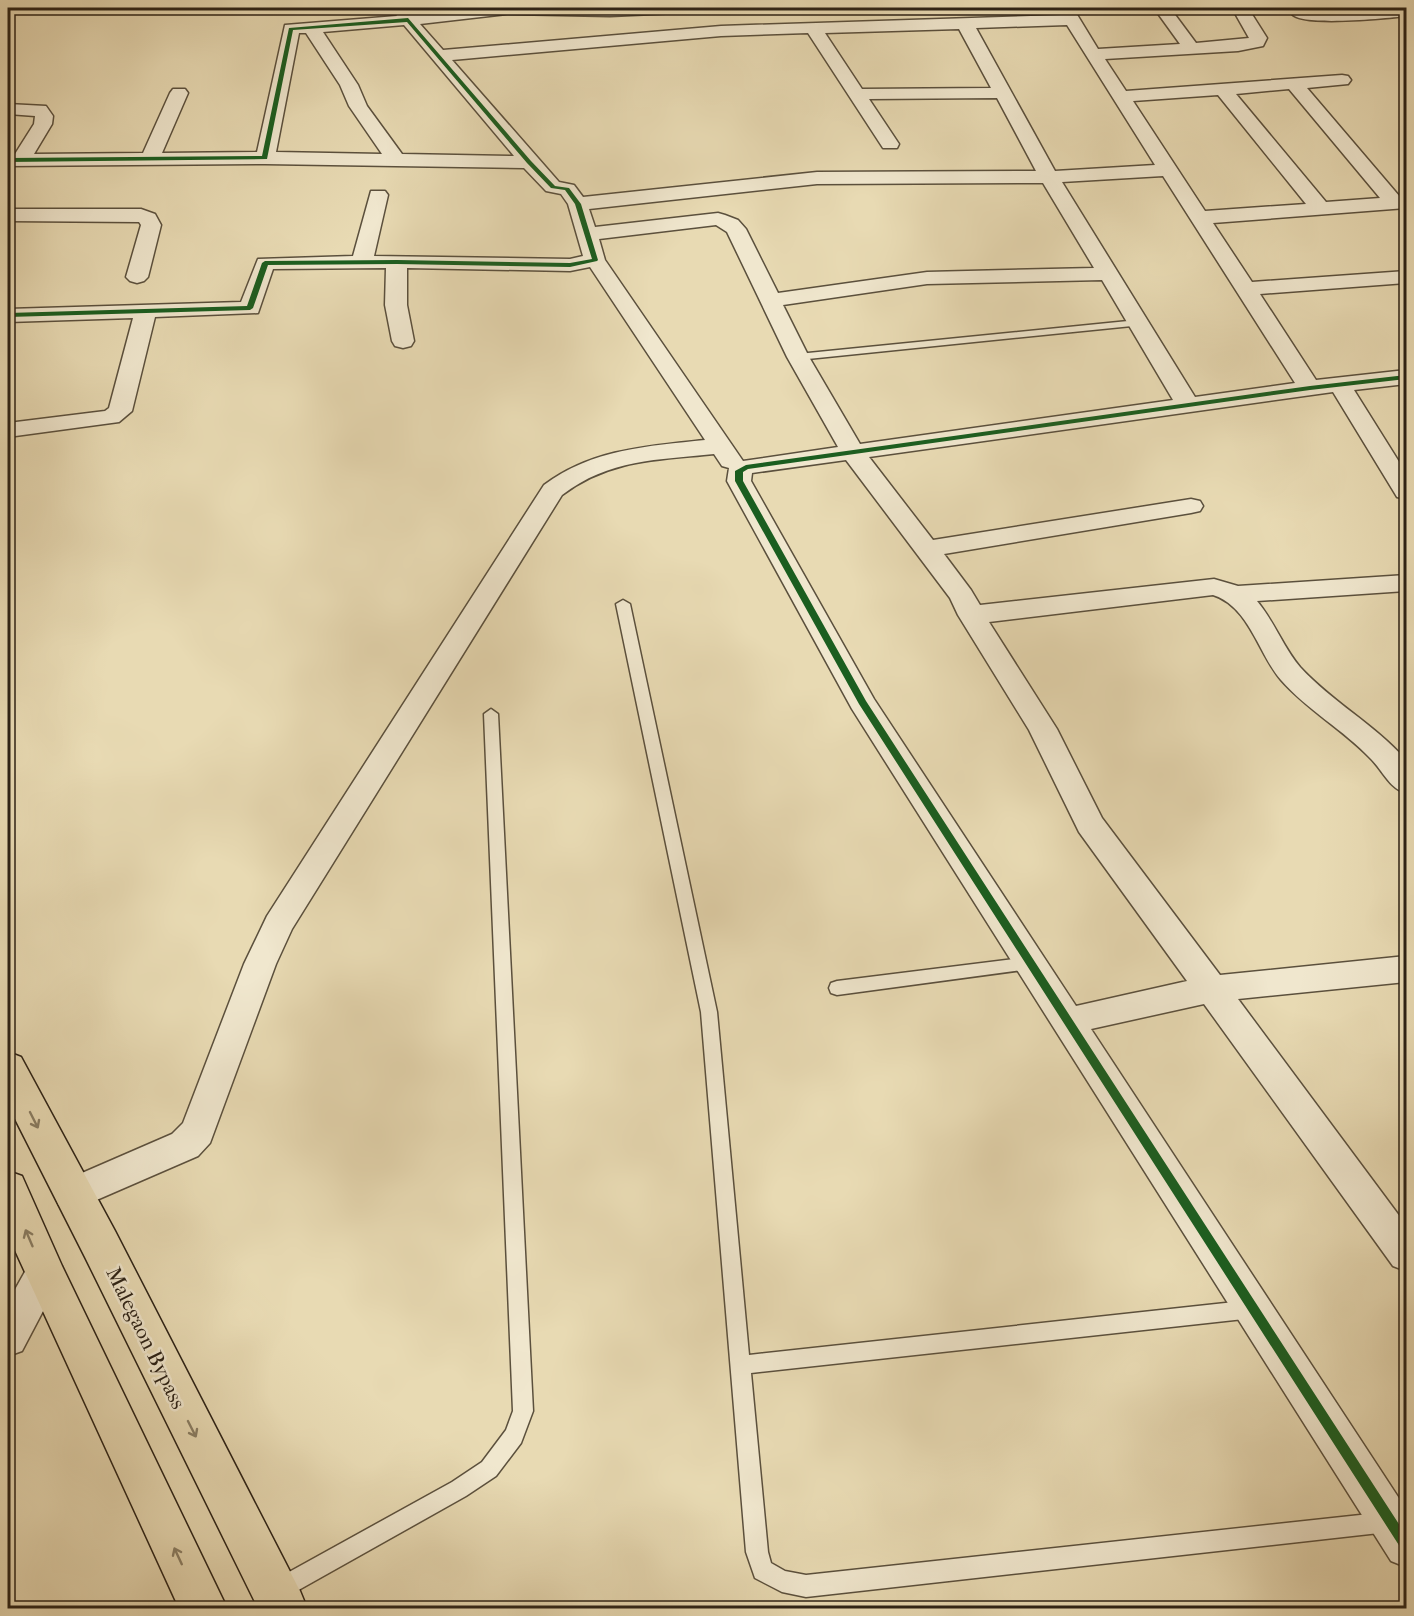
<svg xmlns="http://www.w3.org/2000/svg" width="1414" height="1616" viewBox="0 0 1414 1616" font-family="'IM FELL French Canon',serif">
<rect width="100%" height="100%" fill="#e8dab3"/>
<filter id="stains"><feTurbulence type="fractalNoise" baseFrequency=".00333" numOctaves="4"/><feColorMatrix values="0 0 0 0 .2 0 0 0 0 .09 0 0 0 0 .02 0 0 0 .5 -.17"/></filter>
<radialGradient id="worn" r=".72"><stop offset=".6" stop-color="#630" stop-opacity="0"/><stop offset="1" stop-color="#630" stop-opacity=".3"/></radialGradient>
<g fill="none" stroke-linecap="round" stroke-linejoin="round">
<defs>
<path id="lane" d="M1138,320L1143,323L1142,325L798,360L792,357L798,354Z
M623,600L630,604L717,1012L749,1355L1253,1300L1260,1303L1263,1309L1260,1315L1253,1318L751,1373L768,1552L771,1563L785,1571L806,1575L1388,1512L1395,1515L1398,1522L1395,1529L1388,1532L806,1597L782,1592L755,1578L746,1552L701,1012L616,604Z
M491,709L498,714L533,1411L521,1443L496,1476L466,1496L279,1601L271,1598L268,1590L271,1582L452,1482L482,1462L506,1430L513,1411L484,714Z
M1030,957L1036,958L1038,963L1036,968L1030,969L837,995L831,993L829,988L831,983L837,981Z"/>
<path id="street" d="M392,8H408L413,14L476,8H685L677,13L610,16L507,14L420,24L443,50L721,26L1061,15L1057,8H1073L1098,49L1180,44L1154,8H1170L1196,43L1249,38L1232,8H1248L1267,38L1263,46L1238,51L1105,59L1126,91L1342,75L1348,76L1351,80L1348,84L1307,88L1400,197L1406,196V208L1213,223L1252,282L1406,271V283L1260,294L1316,380L1406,370V384L1354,390L1406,473V499L1397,497L1394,492L1333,392L869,457L933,540L1191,499L1200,501L1203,506L1200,511L1191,513L944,554L971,590L980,605L1214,579L1238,586L1406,575V591L1257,601C1274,621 1283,647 1300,667C1332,702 1374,724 1405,759L1406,793C1390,789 1383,771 1371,759C1344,730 1307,710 1281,680C1259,655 1249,606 1213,595L989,622L1057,729L1102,818L1220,975L1406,956V982L1238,999L1406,1225V1271L1393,1266L1204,1004L1091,1029L1406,1509V1567L1391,1561L852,709L727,481L729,468L722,466L714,454C658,460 609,459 562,495L292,929L276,964L210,1143L198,1156L85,1205L72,1210L59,1205L54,1194L59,1183L172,1134L183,1123L244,964L267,916L544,485C592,449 648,446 705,440L590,267L570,271L407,268V305L414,341L411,346L403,348L395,346L392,341L385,305L386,268L273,269L258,313L155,317L132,411L119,422L8,437V423L105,411L109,408L133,318L8,322V309L241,302L258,259L353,256L371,191H385L388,195L374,256L570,259L583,256L568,204L561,194L546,191L524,168L265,164L8,166V154H15L34,124L35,116L8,114V104L46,106L53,116L52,124L34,154L143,153L170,93L173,89H185L188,93L162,153L257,152L285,25L397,16ZM404,25L514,156L402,154L367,106L358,85L323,32ZM1067,25L1155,165L1055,171L976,28ZM959,29L991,88L862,89L825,33ZM299,33H306L340,85L349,106L382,154L276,152ZM808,33L883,148H897L899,144L869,99L997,98L1036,171L817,172L583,197L574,185L559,182L452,60L721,36ZM1289,89L1380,198L1326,202L1236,94ZM1218,95L1306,204L1205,211L1133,101ZM1163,176L1295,383L1195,397L1062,182ZM1043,183L1094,268L927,272L778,293L746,229L738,220L725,215L718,213L595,227L589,209L817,184ZM716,225L727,232L787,357L838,447L743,461L605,260L599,239ZM1102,280L1173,400L860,444L809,357L783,305L927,284ZM846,460L950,598L958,615L1029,730L1079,832L1187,981L1076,1006L874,699L751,481L752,473Z
M1390,8H1406V16C1388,18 1302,27 1292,14L1300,9L1353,11Z
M8,209H141L155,214L161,225L148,277L144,281L137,283L130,281L126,277L141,225L139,222L8,221Z
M44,1256L57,1261L63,1273L22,1351L8,1356V1302L31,1261Z"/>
<path id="highway" d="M8,1052L21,1057L115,1231L300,1591L307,1608H258L85,1257L8,1105Z
M8,1171L22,1176L62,1266L227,1608H179L8,1235Z"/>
</defs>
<use href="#lane" stroke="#5b503d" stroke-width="3"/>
<use href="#street" stroke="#5b503d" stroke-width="3"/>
<use href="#highway" stroke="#2c2216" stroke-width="3"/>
<use href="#lane" fill="#f0e7ce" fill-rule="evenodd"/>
<use href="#street" fill="#f0e7ce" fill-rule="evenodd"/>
<use href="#highway" fill="#e8dab3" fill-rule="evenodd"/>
<defs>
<path id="cycleway" d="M408,18L531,161L555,186L569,188L581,204L598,260L597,261L570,267L397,264L268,265L253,308L250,310L8,317V313L247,306L262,263L265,261L397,260L570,263L592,259L575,204L565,190L551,188L527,163L407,22L293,30L267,159L8,162V158L262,156L289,28Z
M1406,375V379L1310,390L748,469L743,472V481L866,701L1406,1535V1552L1402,1550L859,704L735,481V471L746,465L1310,386Z"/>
</defs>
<use href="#cycleway" stroke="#f0e7ce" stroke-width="4"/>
<use href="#cycleway" fill="#1b5e20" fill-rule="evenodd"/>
</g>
<defs><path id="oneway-shaft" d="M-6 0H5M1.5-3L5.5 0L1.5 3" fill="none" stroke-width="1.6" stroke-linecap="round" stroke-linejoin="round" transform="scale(1.5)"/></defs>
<g stroke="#8a7e64">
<use href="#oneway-shaft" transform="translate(34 1120) rotate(63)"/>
<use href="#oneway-shaft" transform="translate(29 1238) rotate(-113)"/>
<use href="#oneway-shaft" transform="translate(192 1429) rotate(63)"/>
<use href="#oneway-shaft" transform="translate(178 1556) rotate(-115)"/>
</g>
<g text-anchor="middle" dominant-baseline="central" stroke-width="5" stroke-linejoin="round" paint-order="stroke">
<g font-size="21" fill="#2c2216" stroke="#f0e7ce">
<text transform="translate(146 1338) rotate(64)">Malegaon Bypass</text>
</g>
</g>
<rect width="1414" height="1616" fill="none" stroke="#e8dab3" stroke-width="30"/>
<rect x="9" y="9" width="1396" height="1598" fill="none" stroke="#2c2216" stroke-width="3"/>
<rect x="15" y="15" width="1384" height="1586" fill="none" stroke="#2c2216" stroke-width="1.5"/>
<rect width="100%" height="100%" filter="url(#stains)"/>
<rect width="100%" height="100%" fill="url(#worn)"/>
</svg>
